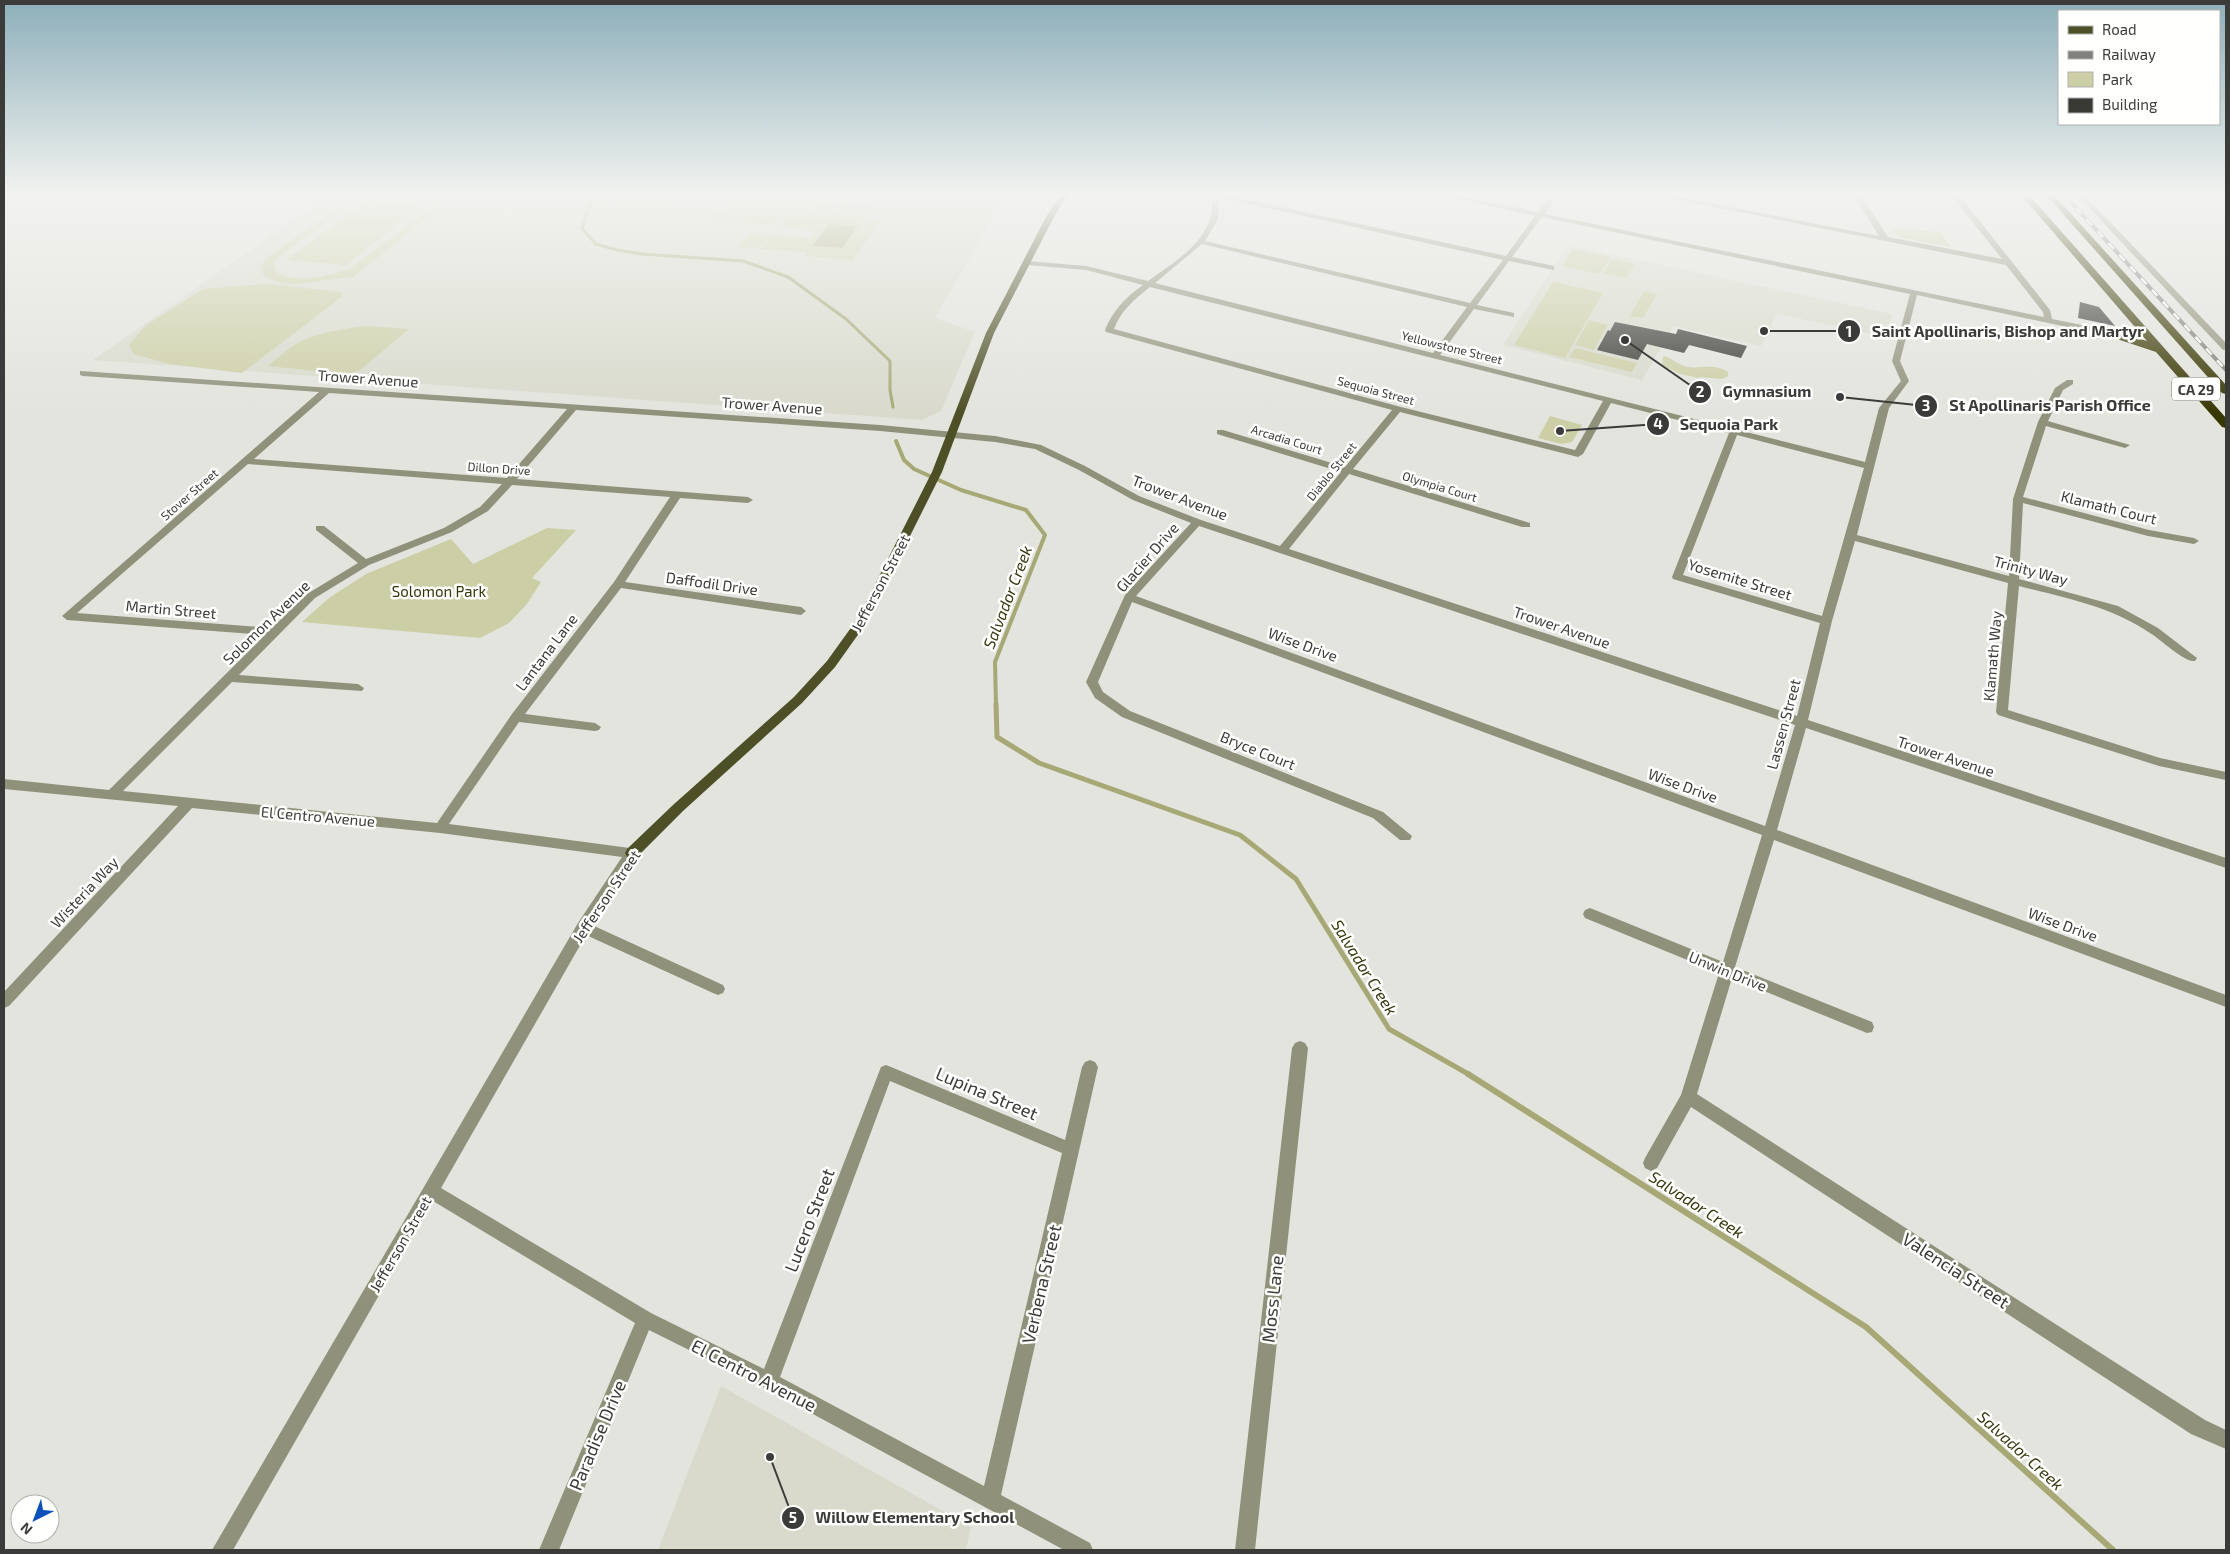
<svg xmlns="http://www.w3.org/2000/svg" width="2230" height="1554" viewBox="0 0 2230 1554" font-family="'Exo 2',sans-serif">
<rect width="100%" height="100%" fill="#e3e4dd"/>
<path fill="#d9dacc" d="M328,196H966L1004,199L935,318L975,332L941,411L922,420L93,360Z
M1568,245L1892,314L1886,337L1777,314L1761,346L1674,326L1642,380L1503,345Z
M721,1386L971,1527L966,1550H658Z"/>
<path fill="#cccea5" d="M355,196H367L352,203L281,255L274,262L275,271C294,286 331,276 351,268L429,209L434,201L433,196H455L352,278C325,276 287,295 263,274L261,267L266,258Z
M577,196H615L593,219H581L582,205Z
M624,196H684L665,216L607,211Z
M733,196L799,198L777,223L771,225L712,219Z
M368,200L423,204L346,265L286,260Z
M799,200L817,201L807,214L789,213Z
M819,202L837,203L826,216L828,217L839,203L857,204L848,218L858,205L876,206L867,220L862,219L860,222L880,221L853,260L805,256L807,252L760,249L771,234L810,238L815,231L777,227L788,214L807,216Z
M1892,228L1940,232L1951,247L1902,238L1895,234Z
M751,233L770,234L759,248L739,247Z
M1573,249L1611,257L1599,274L1562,266Z
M1612,258L1635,264L1626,278L1603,273Z
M1553,282L1603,293L1565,358L1514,345Z
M265,284L341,292L343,296L242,373L170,364L134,354L129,345L145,326L203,289Z
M1644,291L1657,294L1643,318L1630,316Z
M1589,320L1608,325L1594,350L1575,345Z
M366,326L409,329L359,371L346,374L268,366C276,359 284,352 293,346C313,333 342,329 366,326Z
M1575,348L1637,363L1632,372L1569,357Z
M1665,356C1673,359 1680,366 1688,367C1703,369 1713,363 1728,372V376L1722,379L1700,377L1699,378L1680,374L1662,365L1663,357Z
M1550,416L1582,425L1572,442L1561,444L1538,438Z
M547,528L576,530L532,578L541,582L527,604L509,623L480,638L302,622L329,598L366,574L451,539L473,564Z"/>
<path fill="#a6a875" d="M829,224L858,226L842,248L812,246Z"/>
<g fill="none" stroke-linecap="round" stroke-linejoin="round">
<path stroke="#a6a875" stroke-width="3" d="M592,196L582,229L596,244L617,250L642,254L743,261L788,277L846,319L890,361V390L893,407"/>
<path stroke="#a6a875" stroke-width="4" d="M896,441L904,460L914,469L961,490L1026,510L1045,535L995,662L996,705"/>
<path stroke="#a6a875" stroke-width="5" d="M996,704L997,737L1039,763L1240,835L1296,879L1389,1029L1470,1075"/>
<path stroke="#a6a875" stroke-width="6" d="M1468,1074L1866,1327L2113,1550"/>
</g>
<path fill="#393a34" d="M2080,302L2099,307L2115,326L2078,318Z
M1615,322L1676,334L1678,329L1747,346L1741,358L1689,345L1684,353L1647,344L1638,360L1597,350L1608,330L1610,331Z"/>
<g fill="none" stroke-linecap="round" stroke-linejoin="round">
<path fill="#90917b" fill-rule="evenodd" d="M1213,196H1231L1506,256L1535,216L1447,196H1459L1538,212L1551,196H1557L1545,214L2044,317L2043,312L2006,265L1659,196H1673L1879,236L1854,196H1861L1888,237L2002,259L1952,196H1960L2050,310L2052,319L2112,331L2113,333L2109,336L1917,295L1900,361L1909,381L1889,408L1857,535L2009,576L2013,499L2038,422L2055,388L2067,380H2073V384L2063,390L2048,421L2130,445L2125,448L2046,426L2023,497L2149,530L2194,538L2199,541L2194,544L2148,536L2023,503L2019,579L2118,606L2158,628L2197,658L2195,661C2185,663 2160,639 2150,633C2110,606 2065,598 2019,586L2008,710L2160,758L2226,772V780L2159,766L1998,715L1996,712L2008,583L1855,541L1832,621L1808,720L2226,858V868L1806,728L1777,830L2226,995V1007L1774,840L1735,967L1872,1022L1874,1027L1872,1032L1867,1033L1732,978L1697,1094L2205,1420L2226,1430V1449L2191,1434L1691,1107L1657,1168L1651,1171L1645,1168L1643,1163L1645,1158L1681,1095L1719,973L1585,918L1583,914L1585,910L1590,908L1595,910L1723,962L1762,835L1132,602L1098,682L1103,692L1130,711L1383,812L1412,836L1410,840H1400L1373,818L1122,717L1095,698L1086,682L1125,595L1191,523L1133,500L1079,470L1035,449L995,442L880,431L576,410L517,479L748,497L753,500L748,503L680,498L625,582L801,607L806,611L801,615L621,588L525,714L595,723L601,727L599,730L595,731L519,722L449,824L637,849L639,853L637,857L592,925L723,985L725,989L723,993L718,995L713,993L586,935L441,1188L651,1313L764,1369L881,1067L886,1065L891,1067L1065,1140L1082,1067L1085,1062L1090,1060L1095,1062L1098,1067L1001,1495L1090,1543L1093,1550H1064L763,1387L649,1330L559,1550H539L635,1323L433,1201L233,1550H212L578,923L622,857L440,833L192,808L9,1006L4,1008V992L178,806L4,789V779L109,790L265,635L67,620L62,616L319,392L83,376L80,375V371L880,425L995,436L1041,445L1085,466L1139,496L1201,520L1280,546L1341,472L1217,434V430H1223L1345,467L1392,410L1106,332L1105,330C1113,310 1126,297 1143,285L1086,270L1027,265L1023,263L1027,261L1086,266L1148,281C1170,265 1201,247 1210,219C1213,212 1212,203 1213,196ZM1219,197L1222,198L1503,260L1470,303L1205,241L1218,219ZM1542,217L1910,294L1892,361L1901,381L1879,408L1865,462L1440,355L1474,309L1514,317V313L1477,305L1509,261L1554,270V266L1512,257ZM1202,244L1467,307L1433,353L1155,283ZM1150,287L1603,401L1575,450L1401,407L1114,329C1121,310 1135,299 1150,287ZM329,393L567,409L507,478L254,459ZM1611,403L1729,433L1672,577L1673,579L1820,623L1797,716L1289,549L1349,474L1522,527H1530V523L1353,469L1400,412L1578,457L1583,454ZM1737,435L1864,468L1822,616L1683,575ZM248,464L502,484L480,507L444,528L366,559L324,526H316V530L358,563L307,594L272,628L77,613ZM512,485L670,497L614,582L512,714L437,823L123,791L232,682L362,691L364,688L358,684L239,675L315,598L369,565L452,532L488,511ZM1199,526L1795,725L1765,826L1136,596ZM890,1081L1062,1153L984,1486L780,1377Z
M2078,196H2085L2226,343V350H2223Z
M1300,1041L1305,1043L1308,1048L1255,1550H1235L1292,1048L1295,1043Z"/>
<path fill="#4d4f26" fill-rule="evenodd" d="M1060,196H1067L1054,217L994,333L942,472L867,622L835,667L802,703L683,811L637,857H627L625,853L627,849L673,805L794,697L827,661L858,618L932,472L986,333L1046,217Z"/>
<path fill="#373701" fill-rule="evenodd" d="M2022,196H2030L2226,418V428L2222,427L2156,352L2105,335V331L2109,330L2147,341Z
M2047,196H2055L2226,385V394L2222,393Z"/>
<defs>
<path id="rail" d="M2065,196L2226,370"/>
</defs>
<use href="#rail" stroke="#80817d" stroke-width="4"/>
<use href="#rail" stroke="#fffffe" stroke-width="2.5" stroke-dasharray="8" stroke-linecap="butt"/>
</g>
<linearGradient id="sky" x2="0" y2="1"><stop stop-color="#8dafba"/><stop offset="0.47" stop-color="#f2f3f0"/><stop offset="1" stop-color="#f2f3f0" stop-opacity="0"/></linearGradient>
<rect width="2230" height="413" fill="url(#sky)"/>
<g text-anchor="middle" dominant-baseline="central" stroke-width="5" stroke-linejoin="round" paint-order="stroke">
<g font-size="12" fill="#3b3b39" stroke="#fffffe">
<text transform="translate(1452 347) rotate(14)">Yellowstone Street</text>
<text transform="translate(1376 390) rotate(15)">Sequoia Street</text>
<text transform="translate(1287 439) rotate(17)">Arcadia Court</text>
<text transform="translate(499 468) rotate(4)">Dillon Drive</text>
<text transform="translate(1331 471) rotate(-51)">Diablo Street</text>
<text transform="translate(1440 486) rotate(17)">Olympia Court</text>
<text transform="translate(189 494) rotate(-41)">Stover Street</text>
</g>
<rect fill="#fffffe" stroke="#767674" stroke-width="1" x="2172" y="377.5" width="48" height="23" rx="4"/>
<g font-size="14" font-weight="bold" fill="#3b3b39">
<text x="2196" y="389">CA 29</text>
</g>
<g font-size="15" fill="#3b3b39" stroke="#fffffe">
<text transform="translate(368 378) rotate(4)">Trower Avenue</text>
<text transform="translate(772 405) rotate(4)">Trower Avenue</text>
<text transform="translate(1180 497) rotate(21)">Trower Avenue</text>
<text transform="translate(2109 507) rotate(14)">Klamath Court</text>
<text transform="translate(1147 557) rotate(-49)">Glacier Drive</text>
<text transform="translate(2031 570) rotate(15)">Trinity Way</text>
<text transform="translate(1740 579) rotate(17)">Yosemite Street</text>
<text transform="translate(712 583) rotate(8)">Daffodil Drive</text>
<text transform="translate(880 583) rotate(-62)">Jefferson Street</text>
<text transform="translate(171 609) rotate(5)">Martin Street</text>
<text transform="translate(266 622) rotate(-44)">Solomon Avenue</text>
<text transform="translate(1562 627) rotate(19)">Trower Avenue</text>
<text transform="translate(1303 644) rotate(20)">Wise Drive</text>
<text transform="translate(546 652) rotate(-53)">Lantana Lane</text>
<text transform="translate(1992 656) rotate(-85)">Klamath Way</text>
<text transform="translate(1783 724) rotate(-75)">Lassen Street</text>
<text transform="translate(1258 750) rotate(22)">Bryce Court</text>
<text transform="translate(1946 756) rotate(18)">Trower Avenue</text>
<text transform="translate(1683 785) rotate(20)">Wise Drive</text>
<text transform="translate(318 816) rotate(5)">El Centro Avenue</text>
<text transform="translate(84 892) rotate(-47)">Wisteria Way</text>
<text transform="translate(606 896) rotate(-56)">Jefferson Street</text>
<text transform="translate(2063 924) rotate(20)">Wise Drive</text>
<text transform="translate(1728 971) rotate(22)">Unwin Drive</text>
<text transform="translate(400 1244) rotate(-60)">Jefferson Street</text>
</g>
<g font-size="15" fill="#35350b" stroke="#fffffe">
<text x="439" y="591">Solomon Park</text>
</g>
<g font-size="16" font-style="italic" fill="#36370d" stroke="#fffffe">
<text transform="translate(1007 597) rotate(-69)">Salvador Creek</text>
<text transform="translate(1365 967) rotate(58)">Salvador Creek</text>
<text transform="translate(1697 1204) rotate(33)">Salvador Creek</text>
<text transform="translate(2021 1450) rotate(42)">Salvador Creek</text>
</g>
<g font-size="18" fill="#3b3b39" stroke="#fffffe">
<text transform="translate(987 1093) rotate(23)">Lupina Street</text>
<text transform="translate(809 1220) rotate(-69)">Lucero Street</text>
<text transform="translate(1956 1270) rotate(33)">Valencia Street</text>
<text transform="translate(1041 1284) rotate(-77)">Verbena Street</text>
<text transform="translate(1272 1299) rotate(-84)">Moss Lane</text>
<text transform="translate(754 1375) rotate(27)">El Centro Avenue</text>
<text transform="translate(597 1435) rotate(-67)">Paradise Drive</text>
</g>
</g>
<path fill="none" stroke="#3b3b39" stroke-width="2" d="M1764 331L1849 331M1625 340L1700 392M1840 397L1926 406M1560 431L1658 424M770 1457L793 1518"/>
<g fill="#3b3b39" stroke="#fffffe" stroke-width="2">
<circle cx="1764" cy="331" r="5"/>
<circle cx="1625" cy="340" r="5"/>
<circle cx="1840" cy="397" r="5"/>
<circle cx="1560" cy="431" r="5"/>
<circle cx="770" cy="1457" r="5"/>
<circle cx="1849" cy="331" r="12"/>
<circle cx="1700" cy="392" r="12"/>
<circle cx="1926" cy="406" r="12"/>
<circle cx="1658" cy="424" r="12"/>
<circle cx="793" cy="1518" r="12"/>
</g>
<g font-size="15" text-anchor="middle" font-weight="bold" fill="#fff">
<text x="1849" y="337">1</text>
<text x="1700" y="397">2</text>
<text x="1926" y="411">3</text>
<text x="1658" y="429">4</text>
<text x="793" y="1523">5</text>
</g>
<g font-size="16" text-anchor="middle" font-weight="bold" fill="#3b3b39" stroke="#fffffe" stroke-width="5" stroke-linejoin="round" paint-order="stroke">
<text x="2008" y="337">Saint Apollinaris, Bishop and Martyr</text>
<text x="1767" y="397">Gymnasium</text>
<text x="2050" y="411">St Apollinaris Parish Office</text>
<text x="1729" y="430">Sequoia Park</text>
<text x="915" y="1523">Willow Elementary School</text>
</g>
<rect width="2230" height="1554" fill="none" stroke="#3b3b39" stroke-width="10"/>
<rect x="2058" y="10" width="162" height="115" fill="#fffffe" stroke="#b1b1af"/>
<rect x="2068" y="26" width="25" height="8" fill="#4d4f26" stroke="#b1b1af"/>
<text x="2102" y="35" font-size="15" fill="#3b3b39">Road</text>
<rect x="2068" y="51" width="25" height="8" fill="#80817d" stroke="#b1b1af"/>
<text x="2102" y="60" font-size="15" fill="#3b3b39">Railway</text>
<rect x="2068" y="72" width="25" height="15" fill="#cccea5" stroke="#b1b1af"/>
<text x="2102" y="85" font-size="15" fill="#3b3b39">Park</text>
<rect x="2068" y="98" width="25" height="15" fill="#393a34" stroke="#b1b1af"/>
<text x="2102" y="110" font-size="15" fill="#3b3b39">Building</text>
<g transform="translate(35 1519) rotate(222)"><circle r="24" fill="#fffffe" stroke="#b1b1af"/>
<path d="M0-4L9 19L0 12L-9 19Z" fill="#0a51bb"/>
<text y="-8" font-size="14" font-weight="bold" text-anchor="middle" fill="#3b3b39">N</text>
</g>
</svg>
